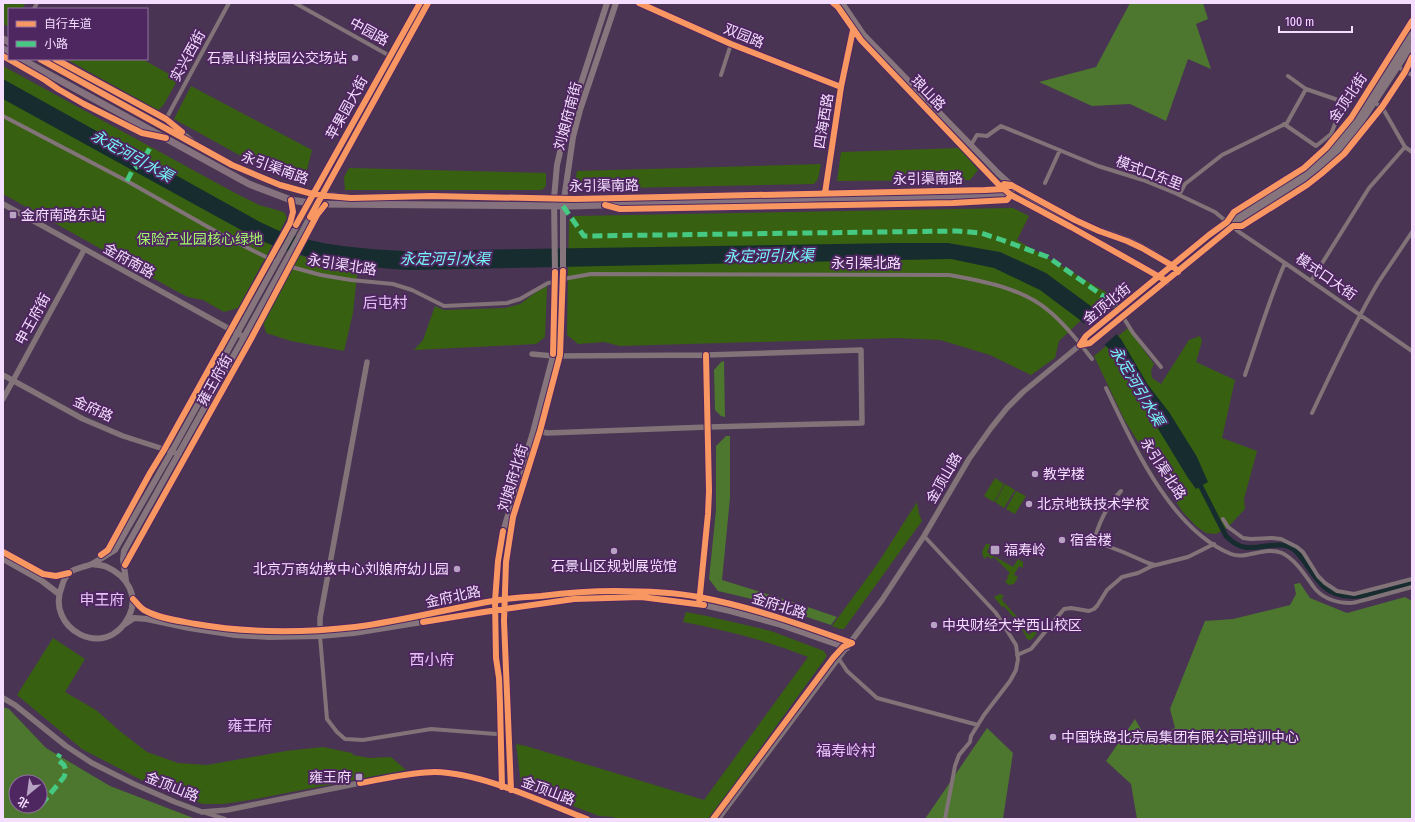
<svg xmlns="http://www.w3.org/2000/svg" width="1415" height="822" viewBox="0 0 1415 822" font-family="'Fira Sans Condensed','Noto Sans SC',sans-serif">
<rect width="100%" height="100%" fill="#4a3453"/>
<path fill="#386011" d="M3,3H26L22,9H9V27L3,24Z
M66,59H142L178,79L163,106L158,110Z
M3,66L235,193L259,205L284,212L287,218L238,308L224,312L203,300L188,297L176,291L3,194Z
M191,86L312,150L304,181L279,177L174,119Z
M960,148L978,170L970,180L837,181L841,152Z
M821,164L818,179L814,184L577,189L575,184L577,171Z
M349,168L546,173V186L542,190H345L344,177Z
M1013,208L1029,216L1017,240L1109,294L1059,341L1055,358L1031,375L990,355L940,340L897,338L620,346L604,342L578,344L567,335L569,220L574,216Z
M299,255L309,258L358,266L353,313L344,351L291,341L266,333L263,321Z
M547,286L545,337L536,344L414,350L423,340L435,306L444,310L505,308L520,304L535,293Z
M1128,328L1154,364L1151,370L1152,378L1161,384L1189,340L1200,336L1202,341L1196,362L1235,380L1222,438L1257,451L1244,499L1245,509L1228,527L1216,534L1206,533L1196,526L1182,511L1125,421L1094,356Z
M995,478L1004,484L994,502L984,496Z
M1005,484L1015,490L1004,508L995,502Z
M1016,491L1026,496L1015,514L1006,509Z
M917,502L919,514L922,521L844,629H840L832,626L878,563Z
M986,544H991L987,552L1013,567L1018,559L1023,562V568L1019,566L1014,575L1018,577L1014,584L1009,585L1005,582L1008,578L1007,576L1010,573L994,557L991,559L988,556L984,559L982,552Z
M1000,594L1004,596L1001,599L1018,618L1015,620L1029,635L1036,629L1037,633L1032,639L1028,640L1023,631L1015,620V619L1004,606L1002,607L994,597Z
M686,612L707,616L771,631L824,651L827,656L709,819H617L613,817L599,816L524,787L521,783L516,744L526,746L704,800L808,657C768,641 726,630 683,622Z
M53,638L85,659L65,692L96,710L121,732L147,752L178,763L207,765L286,751L323,747L352,753L353,755L369,758L391,757L406,770L250,800L223,804H203L147,783L82,749L17,695Z"/>
<path fill="#4d762f" fill-rule="evenodd" d="M1130,3H1203L1208,19L1196,24L1211,69L1188,59L1166,121L1130,104L1092,106L1039,82L1096,67Z
M724,361L725,417L721,416L715,410L714,370L721,362Z
M726,436H730V498L722,580L796,603L837,617L831,625L756,600L718,591L709,579L716,510V446Z
M1300,583L1310,598L1347,613L1405,597L1412,601V819H1137L1131,784L1106,761L1135,719L1147,740L1175,728L1170,709L1205,621L1233,619L1290,605L1296,594L1294,584Z
M3,707L9,709L46,748L110,786L196,819H3ZM16,782H40V806H16Z
M987,728L1013,753L1003,819H925Z"/>
<path fill="#162c2f" d="M3,79L260,222C267,225 274,229 282,232C321,246 364,249 405,251L897,243H948L1000,252L1046,273L1092,307L1121,339L1148,385L1169,412L1197,457L1208,482L1196,489L1188,478L1118,363L1108,348L1080,320L1040,290L994,268L951,259L408,270C352,266 303,262 252,236L3,99Z"/>
<path fill="#4a3453" d="M1099,311L1118,333L1103,346L1082,325Z"/>
<g fill="none" stroke-linecap="round" stroke-linejoin="round">
<path stroke="#162c2f" stroke-width="5" d="M1198,481L1226,536C1231,541 1237,546 1244,547C1257,550 1273,542 1287,546C1297,549 1302,559 1308,567C1313,574 1318,581 1324,587C1346,607 1387,590 1412,583"/>
<path stroke="#817378" stroke-width="4" d="M295,3L390,56
M34,9L37,3
M1398,67L1412,75
M721,75L731,44
M1373,102L1382,107L1405,147L1412,152
M3,116L127,181L224,236L276,262
M166,119L229,3
M1284,124L1316,146L1331,134L1341,109L1338,100L1306,89
M971,145L977,135L987,136L1001,126L1098,166L1143,180L1175,193L1215,212L1239,232L1285,263L1412,351
M1045,183L1060,150
M1179,195L1185,184L1222,155L1287,123L1306,89L1288,76
M284,265L321,275L351,280L393,284L412,290L444,306L507,303L520,299L548,283L555,282
M563,279L591,274L949,275C983,281 1022,288 1049,311C1065,324 1079,342 1092,359
M1311,281L1369,188L1405,147
M1123,317L1133,333L1161,367
M1245,375C1258,338 1269,299 1285,263
M1106,388C1133,444 1170,529 1231,554C1246,560 1265,546 1282,553C1295,559 1305,575 1313,586C1321,598 1336,603 1350,603C1356,603 1362,600 1368,599C1383,595 1397,591 1412,587
M1312,413C1333,369 1353,325 1378,283C1389,266 1401,249 1412,232
M1121,491C1107,505 1099,522 1094,541L1123,552L1148,563L1155,565
M1223,519L1228,527L1243,538L1251,539L1272,538L1281,539L1297,547L1303,552L1318,576L1325,583L1337,591L1354,594L1412,579
M924,536L996,613L1016,645L1018,659L1016,670L1010,681L984,715L971,736L970,742L959,755L955,766L945,819
M320,636L327,719L337,732L345,739L363,740L431,729L509,735
M1017,655L1031,649L1064,609L1071,608L1089,611L1094,609L1097,606L1107,590L1122,577L1138,573L1152,566L1188,557L1214,544
M839,659L847,671L877,698L978,725
M206,813L225,819"/>
<path stroke="#817378" stroke-width="5.5" d="M639,3L731,44L841,87
M55,59L166,119L192,141
M825,193L841,87L853,30
M3,204L244,337
M532,354L553,356L706,355L861,350L862,423L708,427L547,433L540,431
M3,375L83,419L123,436L179,454
M3,399L84,250
M699,600L708,514L709,491L706,355
M320,634V618L367,362
M3,698L15,705L66,746L92,763L134,784L175,802L202,812L227,810L360,783L411,774L434,772L455,774L492,783L587,819
M713,819L833,658L846,646
M718,819L882,600L924,536L969,459L991,428L1007,408L1023,392L1080,345"/>
<path stroke="#86757d" stroke-width="6" d="M833,3L838,7L861,40L1005,190
M842,3L863,34L998,173L1011,185
M1080,345L1086,336L1209,235C1246,208 1290,189 1325,158C1342,142 1355,122 1368,103C1383,80 1397,57 1412,34
M1080,345L1090,343L1233,226L1298,186L1318,171L1335,155L1354,133L1412,45
M3,552L43,574L56,576L69,573
M3,559L42,581L59,594
M92,564L115,550L172,451L420,3
M92,564C97,565 103,565 107,567C127,576 139,596 129,616C106,663 44,628 62,586C63,582 66,576 69,573C75,568 85,567 92,564Z
M126,581L123,559L124,551L244,337L428,3
M133,599C137,603 141,609 146,611C161,619 180,621 196,624C248,633 303,633 355,627C402,621 447,609 493,601C509,598 525,597 541,596C565,593 590,591 615,591C643,591 672,592 699,597C752,607 802,625 852,643
M125,624L134,618L147,619L189,628L235,635L269,637L320,636L354,633L484,612L574,599L641,597L699,604L730,611L778,624L847,648
M502,787L499,678L496,658L495,623V591L498,561L505,525L533,432L553,356L555,272L554,198L557,165L563,139L607,3
M511,790L504,600L508,544L513,517L540,431L560,355L563,271V206L573,137L580,110L616,3"/>
<path stroke="#86717e" stroke-width="7" d="M3,39L9,42
M3,49L9,52
M21,59L249,184L291,200L316,204L573,206L821,198L1001,196L1011,195V185
M40,59L232,165L280,185L309,193L351,198L432,196L574,199L790,194
M1011,185C1034,200 1061,214 1086,226C1099,231 1113,235 1126,240C1144,248 1164,259 1178,272
M856,193L985,190L1004,189L1011,185
M1011,195L1071,227L1160,277L1166,282"/>
<path stroke="#46c982" stroke-width="5" stroke-dasharray="10 5" stroke-linecap="butt" d="M127,181L132,171L142,162L151,146
M563,206L584,236L957,231L981,233L1002,240L1048,257L1113,303L1119,310
M41,805L64,777L66,771L64,765L57,759L60,754"/>
<defs>
<path id="cycleway" d="M639,3L731,44L841,87
M833,3L838,7L861,40L998,184L1011,195L1071,227L1165,280
M3,56L45,80L58,89L84,104L142,133L166,138
M40,59L232,165L280,185L309,193L328,196L351,198L432,196L574,199L985,190L1004,189L1011,185
M55,59L166,119L182,132
M1004,184L1011,185L1075,220L1099,231L1127,241L1142,248L1173,266L1178,272
M825,193L841,87L853,30
M605,205L620,209L953,203L1007,200L1011,195
M310,217L428,3
M296,225L420,3
M1080,345L1086,336L1209,235L1227,222L1234,212L1304,168L1326,148L1351,118L1412,21
M1080,345L1090,343L1233,226H1242L1307,185L1321,174L1344,154L1382,107L1405,72L1412,57
M553,354L555,272
M3,552L43,574L56,576L69,573
M101,555L108,550L150,473L164,450L290,223L293,212L291,200
M125,565L251,339L317,215L325,205
M133,599C137,603 141,609 146,611C161,619 180,621 196,624C248,633 303,633 355,627C402,621 447,609 493,601C509,598 525,597 541,596C565,593 590,591 615,591C643,591 672,592 699,597C752,607 802,625 852,643
M699,604L708,514L709,491L706,355
M423,622L484,612L574,599L641,597L704,605
M360,783C385,779 410,772 435,772C483,773 542,802 587,819
M502,787L500,704L499,678L496,658L495,601L498,561L503,531
M511,790L504,621L506,562L513,517L540,431L560,355L563,271
M713,819L833,658L843,647L852,643"/>
</defs>
<use href="#cycleway" stroke="#4f2760" stroke-width="8"/>
<use href="#cycleway" stroke="#f99763" stroke-width="6"/>
</g>
<g fill="#b8a2c3" stroke="#4f2760" stroke-width="1.5">
<circle cx="355" cy="58" r="4"/>
<rect x="9" y="211" width="8" height="8" rx="2"/>
<circle cx="1035" cy="474" r="4"/>
<circle cx="1029" cy="504" r="4"/>
<circle cx="1062" cy="540" r="4"/>
<rect x="990" y="545" width="10" height="10" rx="2"/>
<circle cx="614" cy="551" r="4"/>
<circle cx="457" cy="569" r="4"/>
<circle cx="934" cy="625" r="4"/>
<circle cx="1053" cy="737" r="4"/>
<rect x="355" y="773" width="8" height="8" rx="2"/>
</g>
<g text-anchor="middle" dominant-baseline="central" stroke-width="4" stroke-linejoin="round" paint-order="stroke">
<g font-size="14" fill="#f4ddff" stroke="#4f2760">
<text transform="translate(369 32) rotate(29)">中园路</text>
<text transform="translate(744 36) rotate(22)">双园路</text>
<text transform="translate(188 56) rotate(-61)">实兴西街</text>
<text transform="translate(928 93) rotate(46)">琅山路</text>
<text transform="translate(1348 98) rotate(-56)">金顶北街</text>
<text transform="translate(347 108) rotate(-61)">苹果园大街</text>
<text transform="translate(568 116) rotate(-75)">刘娘府南街</text>
<text transform="translate(824 121) rotate(-81)">四海西路</text>
<text transform="translate(275 168) rotate(20)">永引渠南路</text>
<text transform="translate(1149 173) rotate(21)">模式口东里</text>
<text transform="translate(928 179) rotate(-1)">永引渠南路</text>
<text transform="translate(604 186) rotate(-1)">永引渠南路</text>
<text transform="translate(129 261) rotate(29)">金府南路</text>
<text x="866" y="263">永引渠北路</text>
<text transform="translate(342 265) rotate(9)">永引渠北路</text>
<text transform="translate(1326 277) rotate(35)">模式口大街</text>
<text transform="translate(1107 304) rotate(-39)">金顶北街</text>
<text transform="translate(33 319) rotate(-61)">申王府街</text>
<text transform="translate(215 380) rotate(-61)">雍王府街</text>
<text transform="translate(93 409) rotate(25)">金府路</text>
<text transform="translate(1163 469) rotate(57)">永引渠北路</text>
<text transform="translate(513 478) rotate(-73)">刘娘府北街</text>
<text transform="translate(944 478) rotate(-60)">金顶山路</text>
<text transform="translate(453 597) rotate(-12)">金府北路</text>
<text transform="translate(779 606) rotate(17)">金府北路</text>
<text transform="translate(172 787) rotate(22)">金顶山路</text>
<text transform="translate(548 791) rotate(21)">金顶山路</text>
</g>
<g font-size="14" fill="#f4ddff" stroke="#4f2760" text-anchor="start">
<text x="347" y="58" text-anchor="end">石景山科技园公交场站</text>
<text x="21" y="215">金府南路东站</text>
<text x="1043" y="474">教学楼</text>
<text x="1037" y="504">北京地铁技术学校</text>
<text x="1070" y="540">宿舍楼</text>
<text x="1004" y="550">福寿岭</text>
<text x="614" y="566" text-anchor="middle">石景山区规划展览馆</text>
<text x="449" y="569" text-anchor="end">北京万商幼教中心刘娘府幼儿园</text>
<text x="942" y="625">中央财经大学西山校区</text>
<text x="1061" y="737">中国铁路北京局集团有限公司培训中心</text>
<text x="351" y="777" text-anchor="end">雍王府</text>
</g>
<g font-size="14" fill="#a1f669" stroke="#4f2760">
<text x="200" y="239">保险产业园核心绿地</text>
</g>
<g font-size="15" font-style="italic" fill="#75f8f8" stroke="#4f2760">
<text transform="translate(132 156) rotate(29)">永定河引水渠</text>
<text transform="translate(769 256) rotate(-1)">永定河引水渠</text>
<text x="445" y="259">永定河引水渠</text>
<text transform="translate(1137 386) rotate(59)">永定河引水渠</text>
</g>
<g font-size="15" fill="#e7c2f9" stroke="#4f2760">
<text x="385" y="303">后屯村</text>
<text x="102" y="600">申王府</text>
<text x="432" y="660">西小府</text>
<text x="250" y="726">雍王府</text>
<text x="846" y="751">福寿岭村</text>
</g>
</g>
<rect width="1415" height="822" fill="none" stroke="#f4ddff" stroke-width="8"/>
<rect x="8" y="8" width="140" height="52" fill="#4f2760" stroke="#9170a0"/>
<rect x="16" y="21" width="20" height="6" fill="#f99763" stroke="#9170a0"/>
<text x="44" y="28" font-size="12" fill="#f4ddff">自行车道</text>
<rect x="16" y="41" width="20" height="6" fill="#46c982" stroke="#9170a0"/>
<text x="44" y="48" font-size="12" fill="#f4ddff">小路</text>
<g transform="translate(28 794) rotate(209)"><circle r="19" fill="#4f2760" stroke="#9170a0"/>
<path d="M0-3L7 15L0 10L-7 15Z" fill="#b8a2c3"/>
<text y="-6" font-size="11" font-weight="bold" text-anchor="middle" fill="#f4ddff">北</text>
</g>
<path d="M1279 26v6h73v-6" fill="none" stroke="#f4ddff" stroke-width="2"/>
<text x="1285" y="26" font-size="12" fill="#f4ddff" stroke="#4f2760" stroke-width="3" paint-order="stroke">100 m</text>
</svg>
